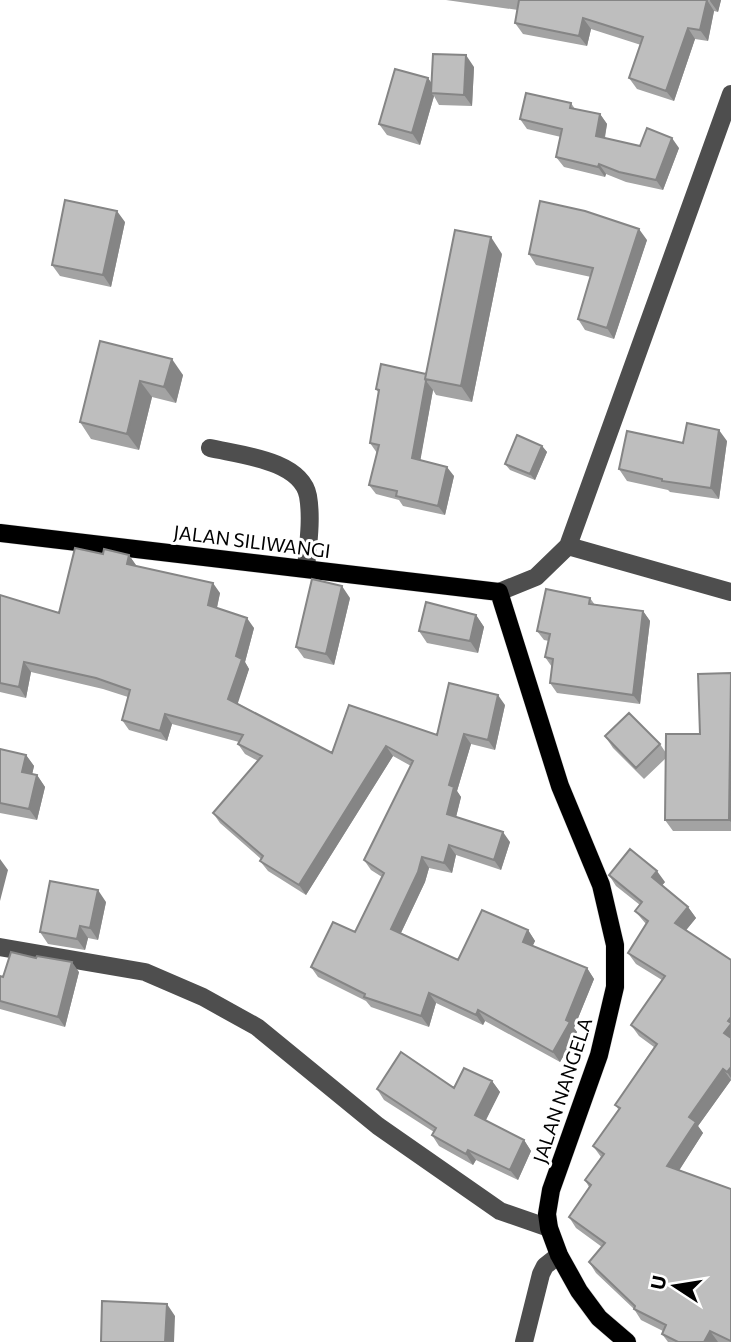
<svg xmlns="http://www.w3.org/2000/svg" width="731" height="1342" viewBox="0 0 731 1342" font-family="Commissioner,sans-serif">
<rect width="100%" height="100%" fill="#fff"/>
<g fill="none" stroke-linecap="round" stroke-linejoin="round">
<defs>
<path id="major" d="M0,533L499,592L560,786L601,885L615,945V987L599,1055L551,1190L547,1214L549,1228L559,1255L579,1291L599,1318L627,1342"/>
</defs>
<use href="#major" stroke="#dbdbdb" stroke-width="19"/>
<path stroke="#4e4e4e" stroke-width="18" d="M210,448C240,455 301,460 308,496C312,519 308,545 306,568
M568,546L731,592
M499,592L536,577L568,546L731,94
M0,947L145,972L203,997L257,1027L378,1126L500,1211L549,1228
M524,1342L541,1274L545,1266L559,1255"/>
<use href="#major" stroke="#000" stroke-width="18"/>
</g>
<path fill="#a3a3a3" d="M446,0H721L718,12L714,11L708,41L695,39L674,101L637,89L629,78L641,45L591,29L587,46L523,34L515,23L518,10Z
M474,67L472,106L439,105L434,96L420,145L387,135L379,124L428,78L432,84Z
M571,103L575,109L600,114L607,124L605,138L640,146L679,148L663,190L626,182L606,174L605,177L564,167L556,157L561,137L527,129L520,119Z
M125,222L111,287L60,276L52,265Z
M647,240L614,339L585,330L578,319L591,277L536,265L529,254Z
M502,254L472,402L436,395L433,390L420,460L454,476L445,515L403,506L399,500L376,494L369,485L377,453L370,443L379,393L376,389L426,374Z
M100,341L183,375L176,403L152,397L139,450L91,439L80,422Z
M727,441L719,499L670,492L668,490L627,481L619,469L683,443Z
M542,446L547,452L535,480L510,470L505,464Z
M103,554L129,555L136,566L220,593L217,608L254,628L245,662L249,669L237,703L332,753L437,735L505,705L495,750L471,744L457,791L461,797L456,817L510,842L501,870L456,855L452,873L429,868L425,882L401,933L458,960L528,930L535,941L532,946L587,968L594,979L574,1028L577,1032L560,1062L485,1021L483,1025L436,1003L429,1027L371,1007L366,1001L318,977L311,967L355,932L382,877L371,870L364,860L411,766L393,756L306,895L268,871L260,861L261,859L220,823L213,813L258,761L245,754L238,744L239,742L172,724L167,741L129,730L122,720L128,697L103,689L31,672L26,698L0,692V595L59,613Z
M350,598L334,665L304,658L296,647Z
M590,598L595,605L643,611L650,621L640,704L557,693L550,683L552,667L545,657L549,641L544,640L537,631Z
M476,615L484,627L478,653L427,643L419,631Z
M731,673V831H673L665,820L666,758L644,779L613,748L605,736L660,744L666,753L700,734Z
M0,749L26,755L34,766L32,774L37,775L45,787L37,820L0,813Z
M609,875L665,882L662,885L688,907L696,918L686,930L731,960V1080L698,1126L703,1133L679,1170L731,1189V1342H668L662,1334L663,1331L641,1320L634,1309L596,1273L589,1262L602,1247L576,1228L569,1217L589,1187L585,1180L601,1157L593,1146L619,1110L615,1105L654,1047L639,1036L631,1025L662,980L636,964L628,953L646,924L635,911L640,905L616,886Z
M106,902L98,940L88,938L85,950L48,944L40,932Z
M79,972L65,1027L0,1009V976L3,977Z
M492,1081L500,1092L485,1121L524,1140L531,1151L518,1180L476,1160L473,1165L439,1146L432,1135L434,1132L384,1100L377,1089L454,1088Z"/>
<path fill="#858585" d="M707,0L714,11L708,41L700,30Z
M710,0H721L718,12L710,1Z
M583,18L591,29L587,46L579,36Z
M688,28L695,39L674,101L666,91Z
M466,55L474,67L472,106L464,95Z
M428,78L436,90L431,93L434,96L420,145L412,133Z
M600,114L607,124L603,146L596,136Z
M672,138L679,148L663,190L656,180Z
M599,164L606,174L605,177L598,167Z
M117,211L125,222L111,287L103,275Z
M639,229L647,240L614,339L607,328Z
M491,237L502,254L472,402L461,386Z
M172,359L183,375L176,403L164,387Z
M140,381L152,397L139,450L127,434Z
M426,381L433,390L419,468L412,458Z
M719,430L727,441L719,499L711,488Z
M542,446L547,452L535,480L530,474Z
M447,467L454,476L445,515L438,506Z
M129,555L136,565L134,574L127,564Z
M213,583L220,593L215,616L208,605Z
M342,586L350,598L334,665L326,654Z
M643,611L650,621L640,704L633,695Z
M476,615L484,627L478,653L470,641Z
M247,618L254,628L245,662L249,669L236,709L228,699L236,656Z
M24,662L31,672L26,698L19,687Z
M498,695L505,705L495,750L488,740Z
M165,714L172,724L167,741L160,731Z
M730,728L731,729V822L729,820Z
M464,734L471,744L457,791L461,797L454,825L447,814L449,785Z
M386,746L393,756L306,895L299,885Z
M26,755L34,766L30,784L22,772Z
M37,775L45,787L37,820L29,809Z
M503,832L510,842L501,870L494,860Z
M449,845L456,855L452,873L444,863Z
M422,857L429,868L425,882L398,939L391,929Z
M0,859L8,870L0,901Z
M657,871L665,882L660,888L652,877Z
M98,890L106,902L98,940L90,928Z
M688,907L696,918L683,934L675,923Z
M80,926L88,938L85,950L77,939Z
M528,930L535,941L530,952L523,942Z
M72,962L79,972L65,1027L58,1017Z
M587,968L594,979L574,1028L577,1032L560,1062L553,1052Z
M429,993L436,1003L429,1027L421,1016Z
M478,1010L485,1021L483,1025L476,1015Z
M731,1017V1043L724,1033L728,1021Z
M731,1067V1078L727,1072Z
M723,1069L731,1080L698,1126L703,1133L675,1177L667,1166L689,1117Z
M492,1081L500,1092L483,1126L475,1115Z
M524,1140L531,1151L518,1180L510,1170Z
M468,1150L476,1160L473,1165L466,1154Z
M167,1304L175,1316L174,1342H165Z
M710,1331L718,1342H704Z"/>
<path fill="#bebebe" stroke="#858585" stroke-width="2" d="M519,0H707L700,30L688,28L666,91L629,78L643,37L583,18L579,36L515,23Z
M433,54L466,55L464,95L431,93Z
M395,69L428,78L412,133L379,124Z
M526,93L571,103L570,108L600,114L596,136L640,146L647,128L672,138L656,180L619,172L599,164L598,167L556,157L562,129L520,119Z
M65,200L117,211L103,275L52,265Z
M540,201L585,211L639,229L607,328L578,319L593,268L529,254Z
M455,230L491,237L461,386L425,379Z
M100,341L172,359L164,387L140,381L127,434L80,422Z
M381,364L426,374L425,379L426,381L412,458L447,467L438,506L396,496L397,491L369,485L379,445L370,443L379,390L376,389Z
M687,423L719,430L711,488L662,481V479L619,469L627,431L683,443Z
M517,435L542,446L530,474L505,464Z
M75,548L103,554L104,549L129,555L127,564L213,583L208,605L247,618L236,656L242,659L228,699L332,753L349,705L437,735L449,683L498,695L488,740L464,734L449,785L454,787L447,814L503,832L494,860L449,845L444,863L422,857L418,872L391,929L458,960L482,910L528,930L523,942L587,968L566,1020L570,1022L553,1052L478,1010L476,1015L429,993L421,1016L364,997L365,994L311,967L333,922L355,932L384,873L364,860L413,761L386,746L299,885L260,861L263,856L213,813L262,756L238,744L243,735L165,714L160,731L122,720L130,690L96,678L24,662L19,687L0,683V595L59,613Z
M312,579L342,586L326,654L296,647Z
M546,589L590,598L589,604L643,611L633,695L550,683L553,659L545,657L550,634L537,631Z
M426,602L476,615L470,641L419,631Z
M731,673L729,820H665L666,734H700L698,674Z
M629,713L660,744L636,768L605,736Z
M0,749L26,755L22,772L37,775L29,809L0,803Z
M630,849L657,871L652,877L688,907L675,923L731,960V1017L728,1021L731,1023V1024L724,1033L731,1038V1067L727,1072L723,1069L689,1117L696,1122L667,1166L731,1189V1341L710,1331L704,1342H678L662,1334L666,1325L634,1309L635,1306L589,1262L605,1243L569,1217L591,1185L585,1180L604,1154L593,1146L620,1108L615,1105L657,1044L631,1025L665,976L628,953L648,921L635,911L642,902L609,875Z
M50,881L98,890L90,928L80,926L77,939L40,932Z
M11,952L36,958L37,956L72,962L58,1017L0,1001V976L3,977Z
M401,1052L454,1088L464,1068L492,1081L475,1115L524,1140L510,1170L468,1150L466,1154L432,1135L436,1128L377,1089Z
M102,1301L167,1304L165,1342H101Z"/>
<g text-anchor="middle" dominant-baseline="central" stroke-width="6" stroke-linejoin="round" paint-order="stroke">
<g font-size="19" fill="#000" stroke="#fff">
<text transform="translate(252 541) rotate(7)">JALAN SILIWANGI</text>
<text transform="translate(562 1090) rotate(-72)">JALAN NANGELA</text>
</g>
</g>
<g transform="translate(675 1286) rotate(282)" stroke="#ffffff" stroke-width="5" paint-order="stroke">
<path d="M0-5L12 26L0 18L-12 26Z" fill="#000000"/>
<text y="-10" font-size="19" font-weight="bold" text-anchor="middle" fill="#000000">U</text>
</g>
</svg>
